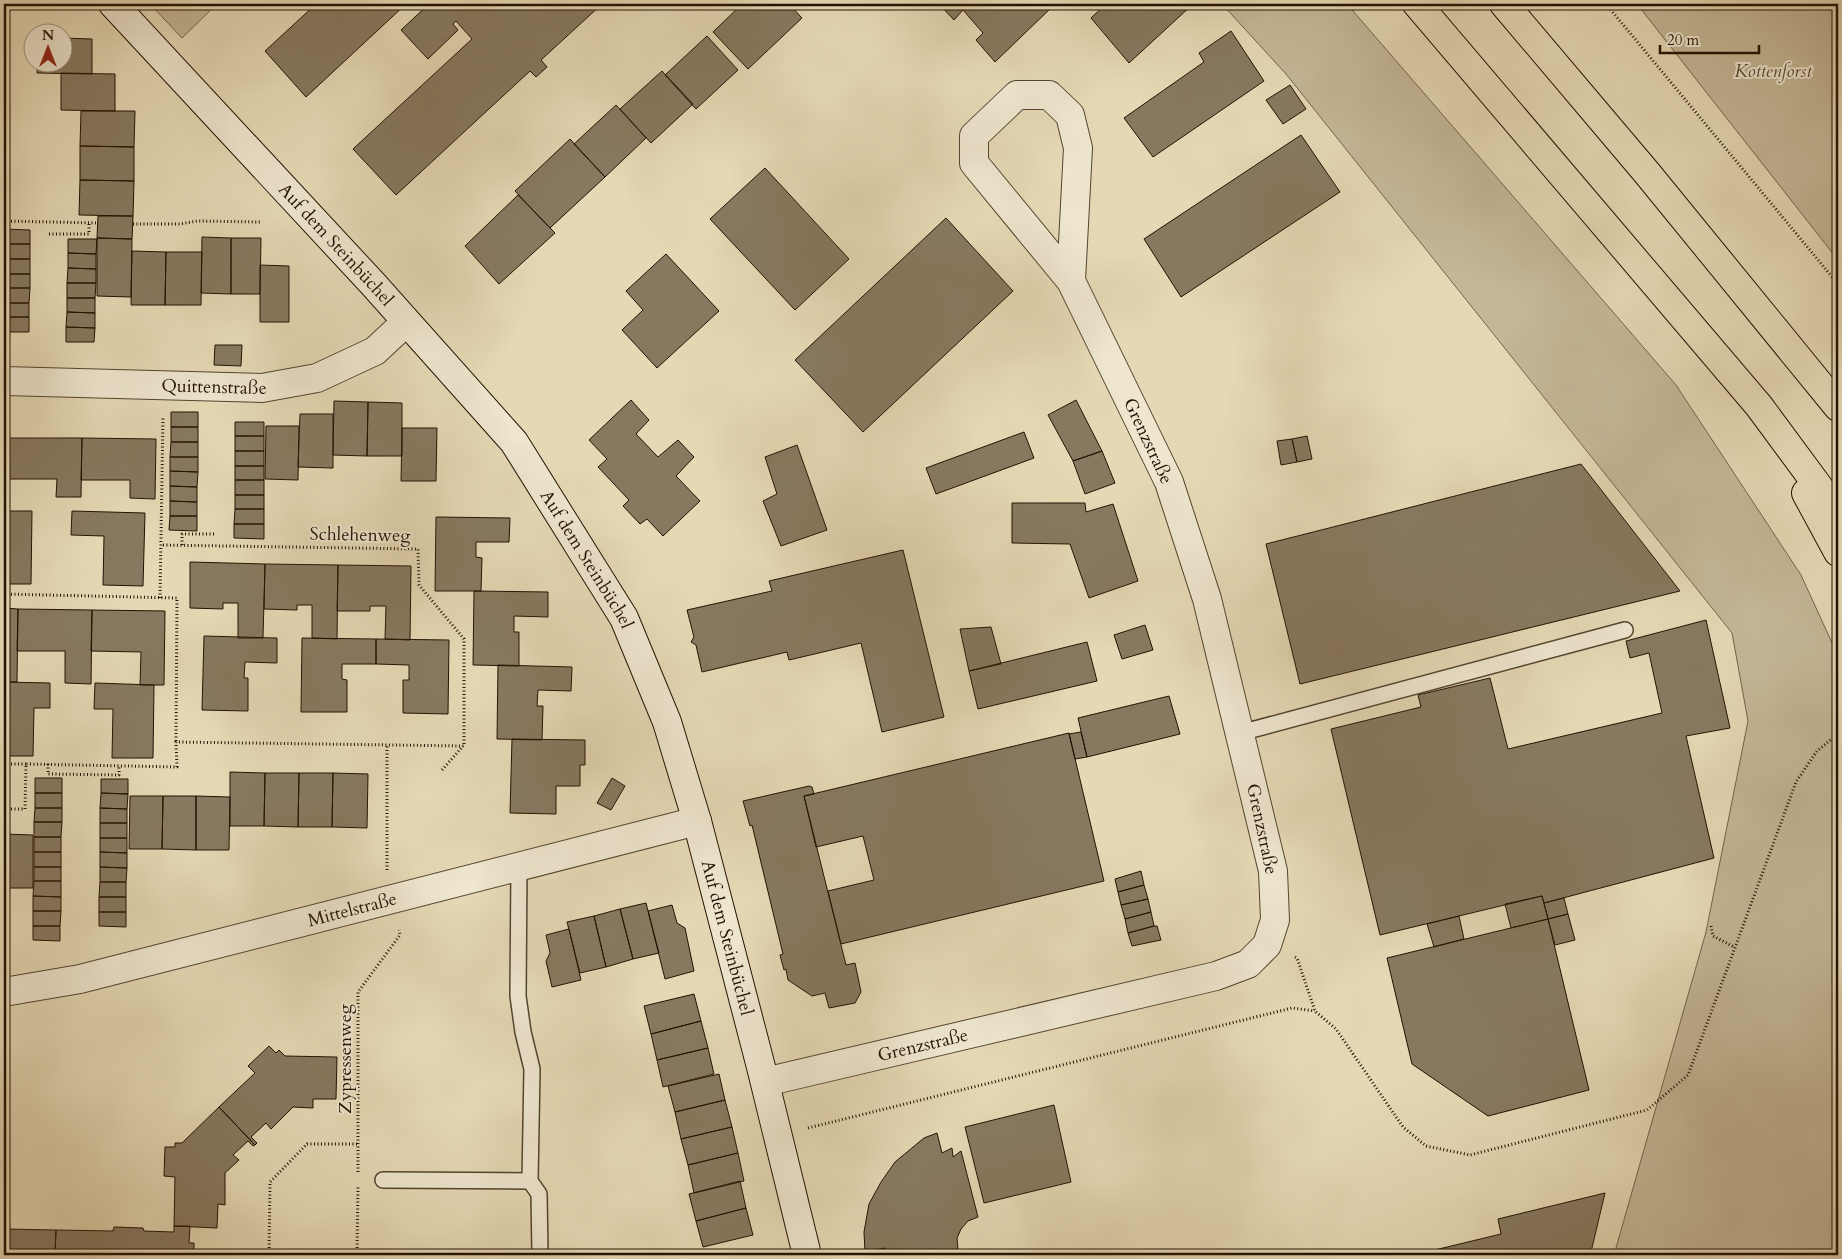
<svg xmlns="http://www.w3.org/2000/svg" width="1842" height="1259" viewBox="0 0 1842 1259" font-family="Cardo,serif">
<rect width="100%" height="100%" fill="#e5d9b5"/>
<filter id="stains"><feTurbulence type="fractalNoise" baseFrequency=".004" numOctaves="4"/><feColorMatrix values="0 0 0 0 .2 0 0 0 0 .09 0 0 0 0 .02 0 0 0 .5 -.17"/></filter>
<radialGradient id="worn" r=".72"><stop offset=".6" stop-color="#630" stop-opacity="0"/><stop offset="1" stop-color="#630" stop-opacity=".3"/></radialGradient>
<path fill="#c4b797" stroke="#73644d" d="M150,4H217L182,38Z
M1222,4H1347L1676,385L1801,575L1838,656V1255H1614L1706,932L1748,721L1732,633L1286,74Z
M1637,4H1838V260Z"/>
<path fill="#877960" stroke="#221203" d="M316,4H406L306,97L265,51Z
M429,4H434L437,7L441,5L440,4H602L541,60L547,67L536,77L530,71L396,195L353,149L472,39L456,21L453,24L458,30L428,59L401,30Z
M742,4H789L802,18L748,69L713,32Z
M939,4H1049L1052,7L995,62L976,40L983,33L963,10L954,20Z
M1106,4H1191L1192,5L1129,63L1091,18Z
M1231,31L1264,81L1153,157L1124,118L1204,62L1199,53Z
M707,36L738,70L696,109L665,75Z
M62,38L92,39V74L37,73L38,62H62Z
M662,71L693,104L651,143L620,109Z
M61,73L115,74V111L61,110Z
M1290,85L1306,109L1283,124L1266,100Z
M616,105L646,138L605,177L574,144Z
M81,111H135L134,147L80,146Z
M1301,135L1340,192L1181,297L1144,239Z
M570,139L605,177L550,228L515,191Z
M80,146L134,147V181L80,180Z
M765,168L849,259L795,310L710,219Z
M80,180L134,181L133,216L79,215Z
M518,195L555,233L499,284L465,246Z
M98,216H133L132,239L97,238Z
M946,218L1013,291L863,432L795,360Z
M4,229L30,230V244H4Z
M202,237L231,238V294L201,293Z
M97,238L132,239L131,297L97,296Z
M231,238H261L260,294H231Z
M68,239H97L96,254L68,253Z
M4,244H30V259H4Z
M132,251L166,252L165,305H131Z
M166,252H202L201,305H165Z
M68,253L96,254V269L68,268Z
M666,254L719,311L657,368L622,330L643,310L626,291Z
M4,259H30V274H4Z
M260,265L289,266V322H260Z
M68,268L96,269V283H67Z
M4,274H30V288H4Z
M67,283H96L95,298H67Z
M4,288H30L29,303H4Z
M67,298H95V313L67,312Z
M4,303H29V317H4Z
M67,312L95,313V328L66,327Z
M4,317H29V332H4Z
M66,327L95,328L94,342H66Z
M215,345H242L241,366L214,365Z
M631,400L649,420L636,434L658,457L678,440L694,457L676,476L700,501L663,536L647,519L640,524L623,506L629,500L598,467L607,459L589,440Z
M1076,400L1102,451L1073,461L1048,415Z
M334,401L368,402L367,456L333,455Z
M368,402L402,403V456H367Z
M171,412H198V427H171Z
M300,414H333V468L298,467Z
M235,422H264V436H235Z
M266,426H299L298,480L265,479Z
M171,427H198V442H171Z
M402,428H437L436,481H401Z
M1024,432L1034,458L936,494L926,468Z
M235,436H264V451H235Z
M1307,436L1312,459L1297,462L1292,439Z
M4,437L8,438V511H4Z
M8,438H82L81,497H56L57,479H8Z
M82,438L156,439L155,499L130,498V480H81Z
M1292,439L1297,462L1281,465L1277,441Z
M171,442H198V457H170Z
M797,445L827,530L781,546L763,501L777,494L765,457Z
M235,451H264V466H235Z
M1102,451L1115,483L1085,494L1073,461Z
M170,457H198V472L170,471Z
M1581,464L1680,591L1300,684L1266,544Z
M235,466H264V480H235Z
M170,471L198,472L197,487L170,486Z
M235,480H264V495H235Z
M170,486L197,487V502L170,501Z
M235,495H264V509H235Z
M170,501L197,502V516H170Z
M1012,503H1085L1086,512L1113,504L1138,581L1089,598L1070,544L1012,543Z
M235,509H264V524H234Z
M4,511H32L31,584H4Z
M72,511L145,513L143,586L103,585L104,536L71,535Z
M170,516H197V531L169,530Z
M436,517L510,518L509,542H476V557L482,558L481,591H435Z
M234,524H264V539L234,538Z
M903,550L944,717L882,732L861,643L789,660L787,652L702,672L696,645L691,642L694,637L687,610L772,591L769,581Z
M190,562L265,564L263,638H238V603H223V609L190,608Z
M265,564L338,565L337,639L312,638V605H297V610L264,609Z
M338,565L411,566L410,640L385,639L386,606H370V611H337Z
M474,591L548,592V617L514,616V632H519V666L473,665Z
M4,608L18,609L17,682H4Z
M18,609L92,610L91,684L65,683V651H17Z
M92,610L165,611L164,685H140L141,652L91,651Z
M1706,620L1730,728L1686,736L1714,858L1544,903L1542,896L1380,935L1331,729L1421,707L1418,695L1490,678L1508,749L1662,713L1649,653L1630,658L1626,641Z
M1145,625L1153,650L1122,659L1114,635Z
M991,627L1001,664L969,671L960,629Z
M204,636L277,638V663L245,662L244,678H248V711L202,710Z
M302,638L376,639V664H342V679L347,680V712H301Z
M376,639L449,640L448,714L403,713V680H409V665L376,664Z
M1087,642L1097,681L978,709L969,671Z
M498,665L572,667L571,691L538,690L537,706H543L542,740L497,739Z
M4,682L50,683V708H34L33,756H4Z
M95,683L154,685L153,758H112L113,709H94Z
M1169,696L1180,734L1087,757L1078,718Z
M1081,732L1087,757L1075,759L1069,734Z
M1069,733L1104,881L841,944L828,891L874,880L863,836L816,847L804,796Z
M512,739L585,740V765H580V786H556V814L510,813Z
M230,772L265,773L264,826H230Z
M265,773H299L298,827L264,826Z
M299,773H333L332,827H298Z
M333,773L368,774L367,828L332,827Z
M35,778H62V793H35Z
M612,778L625,786L611,810L597,803Z
M101,779H128V794L101,793Z
M809,786L812,787L814,794L804,796L846,965L855,963L861,992L855,1003L829,1008L825,993L812,996L788,980L786,969L784,970L780,955L783,954L752,825L750,826L743,801Z
M35,793H62V808H35Z
M101,793L128,794L127,809L100,808Z
M130,796H163L162,849H129Z
M163,796H196V850L162,849Z
M196,796L230,797L229,850H196Z
M35,808H62V822H34Z
M100,808L127,809V823H100Z
M34,822H62L61,837H34Z
M100,823H127V838H100Z
M4,834L33,835V888H4Z
M34,837H61V852H34Z
M100,838H127V853L100,852Z
M34,852H61V867H34Z
M100,852L127,853V868L100,867Z
M34,867H61V881H34Z
M100,867L127,868L126,882H100Z
M1141,871L1144,885L1118,892L1115,879Z
M34,881H61V897L33,896Z
M100,882H126V897H99Z
M1144,885L1148,899L1121,905L1118,892Z
M33,896L61,897V911H33Z
M1542,896L1548,919L1511,928L1505,904Z
M99,897H126V912H99Z
M1564,898L1568,914L1548,919L1544,903Z
M1148,899L1151,912L1125,919L1121,905Z
M646,903L659,953L633,959L620,909Z
M672,905L677,923L685,928L694,971L665,979L648,911Z
M620,909L633,959L606,967L594,916Z
M33,911H61L60,926H33Z
M99,912H126V927L99,926Z
M1151,912L1154,926L1128,933L1125,919Z
M1568,914L1575,940L1555,945L1548,919Z
M594,916L606,967L580,973L567,922Z
M1459,916L1464,939L1434,947L1427,924Z
M1548,919L1589,1090L1488,1116L1412,1064L1387,958Z
M33,926H60V941L33,940Z
M1154,926H1157L1161,940L1132,946L1128,933Z
M569,929L581,980L552,987L546,961L550,953L546,935Z
M694,994L701,1021L651,1034L644,1006Z
M701,1021L708,1048L657,1060L651,1034Z
M269,1046L276,1053L279,1050L285,1056L337,1057L336,1099H313V1108L293,1107L271,1129L266,1123L251,1137L257,1143L255,1145L219,1107L255,1073L248,1066Z
M708,1048L714,1074L663,1087L657,1060Z
M719,1074L725,1100L675,1112L668,1086Z
M725,1100L732,1127L681,1139L675,1112Z
M1054,1105L1071,1182L984,1203L965,1127Z
M219,1107L255,1145L253,1146L248,1141L233,1155L239,1160L225,1173V1205L218,1204L217,1228L174,1226L175,1177L164,1176L165,1147H175V1143H182Z
M732,1127L738,1153L688,1165L681,1139Z
M937,1133L942,1153L952,1148L953,1157L961,1151L978,1217L968,1221L961,1229L957,1238L958,1250L933,1255H884L885,1248L865,1252L864,1232L869,1204L881,1182L895,1162L924,1138Z
M738,1153L744,1181L694,1193L688,1165Z
M740,1181L746,1208L696,1221L689,1194Z
M1605,1193L1591,1252L1604,1255H1414L1501,1234L1498,1219Z
M746,1208L753,1235L703,1247L696,1221Z
M4,1226H6V1229L56,1230L55,1255H4Z
M174,1226H190L189,1243H194V1255H55L56,1230L113,1231L114,1227L143,1228L144,1231L174,1232Z"/>
<g fill="none" stroke-linecap="round" stroke-linejoin="round">
<defs>
<path id="lane" d="M1240,733L1625,630
M519,867L518,996L523,1032L532,1069L530,1181L539,1194L540,1255
M383,1180L530,1181"/>
<g id="street">
<path id="s1" d="M4,381L262,388L317,378L375,351L406,322"/>
<path id="s2" d="M4,992L80,979L697,821"/>
<path id="s3" d="M765,1082L1216,976L1248,964L1267,945L1275,920L1273,871L1207,599L1169,482L1071,281L1078,148L1070,115L1049,95H1017L974,136V163L1071,281"/>
</g>
<g id="secondary">
<path id="s4" d="M113,4L374,285L514,442L624,618L667,722L697,821L761,1067L807,1255"/>
</g>
<path id="highway" d="M1417,4L1759,406L1838,513
M1504,4L1647,173L1838,407
M1806,493L1838,552"/>
</defs>
<use href="#lane" stroke="#534430" stroke-width="18"/>
<use href="#street" stroke="#534430" stroke-width="30"/>
<use href="#secondary" stroke="#221203" stroke-width="30"/>
<use href="#highway" stroke="#221203" stroke-width="30"/>
<path stroke="#221203" stroke-width="3" stroke-dasharray="1 2.5" stroke-linecap="butt" d="M1606,4L1838,284
M4,221L98,223
M133,224H180L197,221L260,222
M49,234H89V223
M182,545V534H214
M4,594L177,598L176,742
M160,598L163,416
M4,764H26
M48,764V774L119,775V766
M442,770L463,746
M4,809H25L26,764L177,767L176,742L464,746V639L419,585L418,549L162,545
M387,870V745
M1711,926L1713,936L1734,947
M1295,957L1297,958L1315,1011L1336,1029L1403,1127L1426,1146L1470,1155L1647,1110L1688,1075L1796,782L1817,751L1838,734
M808,1128L1292,1008L1315,1011
M358,1172V992L400,935L399,930
M269,1255L270,1182L307,1144H359
M357,1255L358,1186"/>
<use href="#lane" stroke="#eee6cf" stroke-width="15"/>
<use href="#street" stroke="#eee6cf" stroke-width="28"/>
<use href="#secondary" stroke="#eee6cf" stroke-width="28"/>
<use href="#highway" stroke="#e5d9b5" stroke-width="28"/>
</g>
<g text-anchor="middle" dominant-baseline="central" stroke-width="4" stroke-linejoin="round" paint-order="stroke">
<g font-size="18" font-style="italic" fill="#5b4c37" stroke="#eee6cf">
<text x="1773" y="71">Kottenforst</text>
</g>
<g font-size="18" fill="#221203" stroke="#eee6cf">
<text stroke="none"><textPath href="#s4" startOffset="328">Auf dem Steinbüchel</textPath></text>
<text stroke="none"><textPath href="#s1" startOffset="210">Quittenstraße</textPath></text>
<text transform="translate(1148 441) rotate(65)">Grenzstraße</text>
<text transform="translate(360 535) rotate(1)">Schlehenweg</text>
<text stroke="none"><textPath href="#s4" startOffset="732">Auf dem Steinbüchel</textPath></text>
<text transform="translate(1262 829) rotate(78)">Grenzstraße</text>
<text stroke="none"><textPath href="#s2" startOffset="358">Mittelstraße</textPath></text>
<text stroke="none"><textPath href="#s4" startOffset="1138">Auf dem Steinbüchel</textPath></text>
<text stroke="none"><textPath href="#s3" startOffset="162">Grenzstraße</textPath></text>
<text transform="translate(345 1059) rotate(-90)">Zypressenweg</text>
</g>
</g>
<rect width="1842" height="1259" fill="none" stroke="#e5d9b5" stroke-width="20"/>
<rect x="5" y="5" width="1832" height="1249" fill="none" stroke="#221203" stroke-width="2.5"/>
<rect x="10" y="10" width="1822" height="1239" fill="none" stroke="#221203"/>
<g transform="translate(48 48)"><circle r="24" fill="#eee6cf" stroke="#9c917d"/>
<path d="M0-4L9 19L0 12L-9 19Z" fill="#8f2418"/>
<text y="-8" font-size="14" font-weight="bold" text-anchor="middle" fill="#221203">N</text>
</g>
<path d="M1660 45v8h99v-8" fill="none" stroke="#221203" stroke-width="2.5"/>
<text x="1667" y="45" font-size="15" fill="#221203" stroke="#eee6cf" stroke-width="4" paint-order="stroke">20 m</text>
<rect width="100%" height="100%" filter="url(#stains)"/>
<rect width="100%" height="100%" fill="url(#worn)"/>
</svg>
